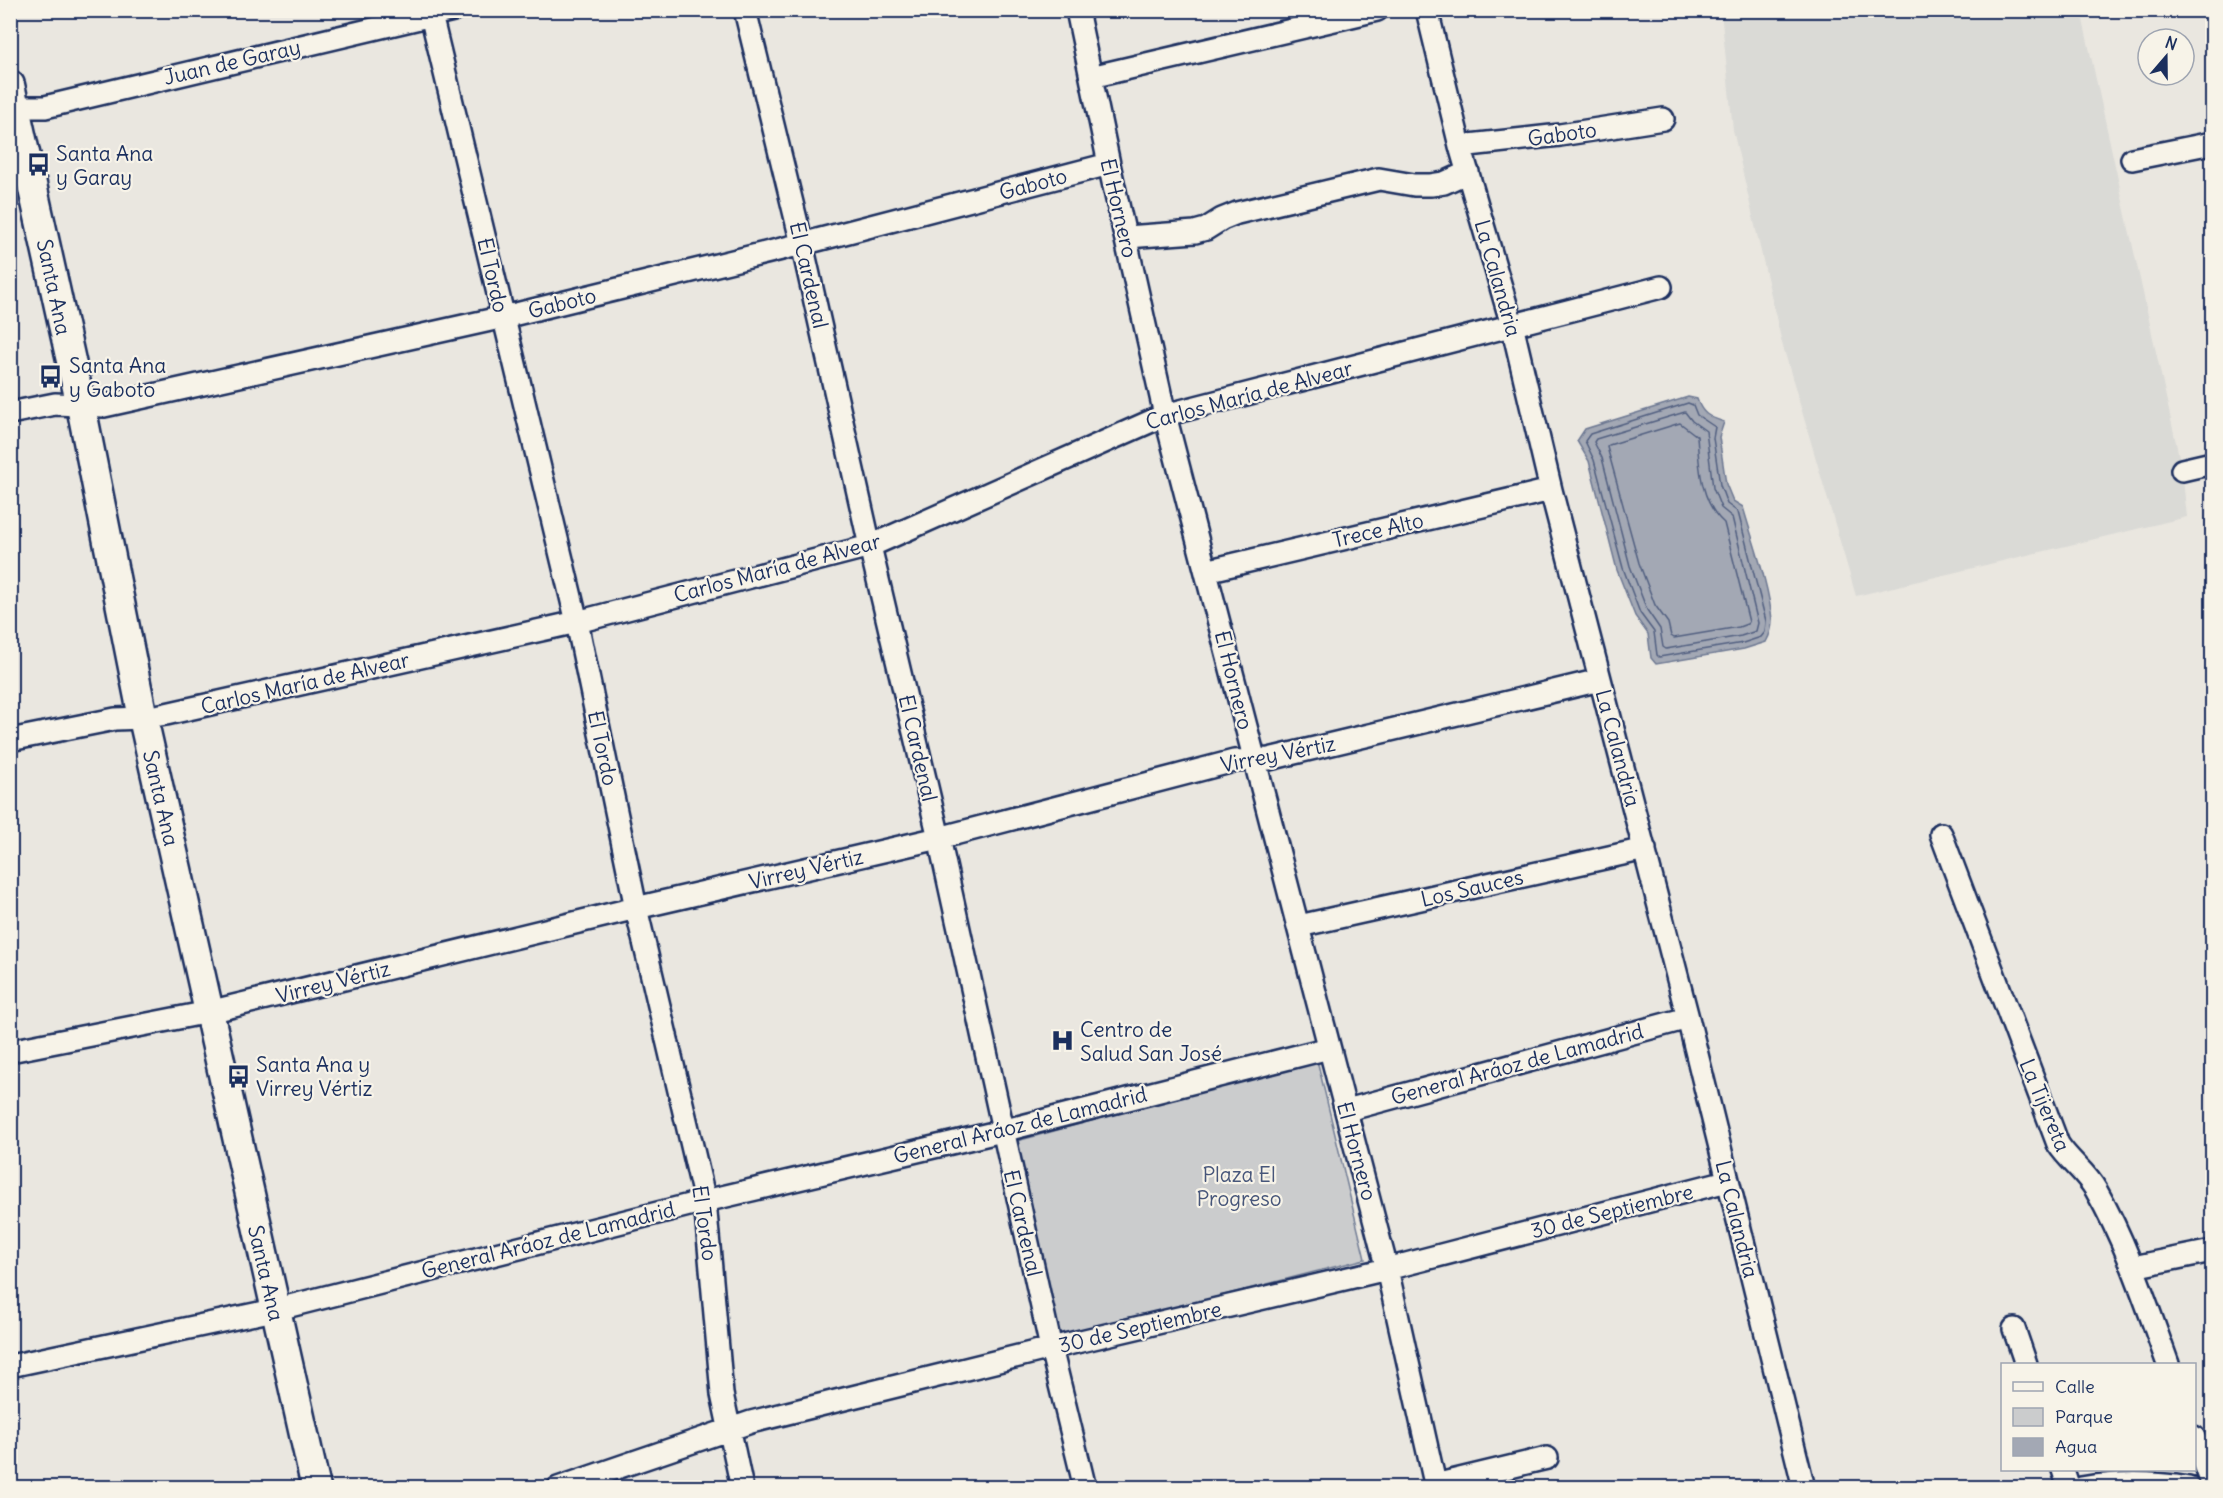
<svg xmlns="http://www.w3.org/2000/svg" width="2223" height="1498" viewBox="0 0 2223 1498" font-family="Delius,sans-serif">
<rect width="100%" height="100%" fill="#eae7e0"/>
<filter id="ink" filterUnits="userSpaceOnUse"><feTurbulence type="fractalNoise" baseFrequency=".0167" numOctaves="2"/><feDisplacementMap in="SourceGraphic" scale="12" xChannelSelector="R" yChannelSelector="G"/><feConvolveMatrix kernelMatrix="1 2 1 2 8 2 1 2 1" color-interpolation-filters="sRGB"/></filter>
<g filter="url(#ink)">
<path fill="#dadad6" d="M1721,11H2081L2182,470L2187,517L1856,596L1782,343L1733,130Z"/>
<path fill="#cbcccd" stroke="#737e96" stroke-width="1.5" d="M1317,1060L1365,1259L1055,1338L1017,1141Z"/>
<path fill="#a3a8b4" stroke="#6d7892" stroke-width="1.5" d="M1688,397L1697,399C1702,414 1709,417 1724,422L1719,437L1726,484L1733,501L1743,507C1753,542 1769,585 1772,620C1772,629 1770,635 1766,642L1744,649L1656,664L1651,658L1648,634L1635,616L1617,570L1589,461L1577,441L1585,429Z"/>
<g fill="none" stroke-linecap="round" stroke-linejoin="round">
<path stroke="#515f80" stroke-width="1.5" d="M1688,403L1693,405L1697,415L1715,427L1713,438L1720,485L1727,504L1738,512L1766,621L1765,632L1761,637L1743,643L1659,657L1657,655L1654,632L1640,613L1623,568L1594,460L1585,441L1590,434Z
M1685,412L1692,421L1706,431L1713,488L1721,508L1732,517L1758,623L1756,631L1741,636L1666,649L1663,647L1660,629L1647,610L1630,566L1602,458L1594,442L1596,439Z
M1680,423L1697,436C1699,465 1700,502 1724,523L1749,622L1747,624L1739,627L1674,638L1671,636L1668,623L1655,605L1639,563L1607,447L1609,445Z"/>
<defs>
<path id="street" d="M745,10L802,244L870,546L939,838L1051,1348L1085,1488
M1077,10L1109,164L1165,415L1387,1269L1436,1488
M1427,10L1460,146L1512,325L1551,490L1688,1018L1804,1488
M431,15L577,622L636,908L705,1201L722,1394L742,1488
M1091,77L1377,10
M10,107H45L453,10
M1460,146L1560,135L1663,119
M2132,159L2212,143
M1127,237L1195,232L1206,229L1222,219L1237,213L1379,179L1414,185H1431L1444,183L1468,172
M10,413L55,404L104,406L504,317L802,244L1109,164
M2182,470L2212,463
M1206,571L1551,490
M10,740L115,719L143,718L166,714L577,622L870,546L1165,415L1661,287
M1941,834L2058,1144C2069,1161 2086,1172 2096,1190C2127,1244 2147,1306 2168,1364
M1299,926L1645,849
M10,1051L209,1012L636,908L939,838L1234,761L1269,759L1600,680
M1347,1110L1688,1018
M2133,1267L2212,1251
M2014,1329L2026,1364
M10,1366L274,1310L705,1201L1002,1131L1329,1048
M2194,1437L2212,1486
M2063,1470L2069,1488
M1435,1485L1547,1458
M558,1488L751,1422L1051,1348L1387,1269L1727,1181
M2081,1488C2117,1482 2152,1482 2189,1488"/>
<path id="secondary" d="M10,85L81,406L143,718L316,1488"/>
</defs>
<use href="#street" stroke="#1b2f5e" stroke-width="26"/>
<use href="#secondary" stroke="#1b2f5e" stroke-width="33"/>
<use href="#street" stroke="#f7f3e8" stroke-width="21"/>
<use href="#secondary" stroke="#f7f3e8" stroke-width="28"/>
</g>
</g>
<defs>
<symbol id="bus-bare" viewBox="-9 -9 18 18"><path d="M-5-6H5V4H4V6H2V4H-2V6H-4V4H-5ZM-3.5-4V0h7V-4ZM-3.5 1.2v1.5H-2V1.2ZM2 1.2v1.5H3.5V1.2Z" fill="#1b2f5e" stroke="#f7f3e8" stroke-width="2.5" paint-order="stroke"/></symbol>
<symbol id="hospital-bare" viewBox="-9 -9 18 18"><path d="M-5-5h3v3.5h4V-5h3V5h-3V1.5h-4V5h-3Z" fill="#1b2f5e" stroke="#f7f3e8" stroke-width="2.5" paint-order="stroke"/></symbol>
</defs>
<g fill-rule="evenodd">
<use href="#bus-bare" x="22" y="148" width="33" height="33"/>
<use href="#bus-bare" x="34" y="360" width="33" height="33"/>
<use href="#hospital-bare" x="1046" y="1024" width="33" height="33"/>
<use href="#bus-bare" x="222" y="1060" width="33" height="33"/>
</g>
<g text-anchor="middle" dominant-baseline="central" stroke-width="4.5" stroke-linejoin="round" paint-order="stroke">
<g font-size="21" fill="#1b2f5e" stroke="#f7f3e8">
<text transform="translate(232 62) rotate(-13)">Juan de Garay</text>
<text transform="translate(1562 134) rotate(-8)">Gaboto</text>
<text transform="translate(1033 184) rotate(-15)">Gaboto</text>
<text transform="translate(1119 208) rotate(77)">El Hornero</text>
<text transform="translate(493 275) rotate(77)">El Tordo</text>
<text transform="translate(809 275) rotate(77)">El Cardenal</text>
<text transform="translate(1498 278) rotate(74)">La Calandria</text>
<text transform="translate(54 287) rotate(78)">Santa Ana</text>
<text transform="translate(562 303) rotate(-14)">Gaboto</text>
<text transform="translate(1249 395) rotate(-15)">Carlos María de Alvear</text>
<text transform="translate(1378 530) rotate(-13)">Trece Alto</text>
<text transform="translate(777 568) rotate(-15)">Carlos María de Alvear</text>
<text transform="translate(1234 680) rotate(76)">El Hornero</text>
<text transform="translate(305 683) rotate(-13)">Carlos María de Alvear</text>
<text transform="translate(603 748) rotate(78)">El Tordo</text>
<text transform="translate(918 748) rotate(77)">El Cardenal</text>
<text transform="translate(1618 748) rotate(75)">La Calandria</text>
<text transform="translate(1278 754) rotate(-11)">Virrey Vértiz</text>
<text transform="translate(161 798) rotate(77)">Santa Ana</text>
<text transform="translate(806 869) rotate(-13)">Virrey Vértiz</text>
<text transform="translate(1472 888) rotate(-13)">Los Sauces</text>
<text transform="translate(333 982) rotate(-14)">Virrey Vértiz</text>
<text transform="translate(1517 1064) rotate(-15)">General Aráoz de Lamadrid</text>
<text transform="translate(2045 1105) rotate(67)">La Tijereta</text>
<text transform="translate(1020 1125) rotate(-14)">General Aráoz de Lamadrid</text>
<text transform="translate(1357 1151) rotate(75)">El Hornero</text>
<text transform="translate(1612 1211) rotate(-14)">30 de Septiembre</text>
<text transform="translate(1737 1219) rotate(76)">La Calandria</text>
<text transform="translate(705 1223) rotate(82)">El Tordo</text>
<text transform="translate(1023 1223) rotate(77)">El Cardenal</text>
<text transform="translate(548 1240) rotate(-14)">General Aráoz de Lamadrid</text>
<text transform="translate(266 1273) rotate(77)">Santa Ana</text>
<text transform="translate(1140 1327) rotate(-13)">30 de Septiembre</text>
</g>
<g font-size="21" fill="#1b2f5e" stroke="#f7f3e8" text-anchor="start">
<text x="56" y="153">Santa Ana<tspan x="56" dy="24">y Garay</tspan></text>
<text x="69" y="365">Santa Ana<tspan x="69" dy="24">y Gaboto</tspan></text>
<text x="1080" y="1029">Centro de<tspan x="1080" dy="24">Salud San José</tspan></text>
<text x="256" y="1064">Santa Ana y<tspan x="256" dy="24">Virrey Vértiz</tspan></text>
</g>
<g font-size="21" fill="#47567a" stroke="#f7f3e8">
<text x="1239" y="1174">Plaza El<tspan x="1239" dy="24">Progreso</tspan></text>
</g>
</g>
<rect width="2223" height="1498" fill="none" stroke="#f7f3e8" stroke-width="36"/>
<rect x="18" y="18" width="2187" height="1462" fill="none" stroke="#1b2f5e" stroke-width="2" filter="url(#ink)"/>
<rect x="2001" y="1363" width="195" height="108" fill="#f7f3e8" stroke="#9fa5b1" stroke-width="1.5"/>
<rect x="2013" y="1382" width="30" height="9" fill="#f7f3e8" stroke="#9fa5b1" stroke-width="1.5"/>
<text x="2055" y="1393" font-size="18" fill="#1b2f5e">Calle</text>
<rect x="2013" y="1408" width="30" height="18" fill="#cbcccd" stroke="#9fa5b1" stroke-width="1.5"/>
<text x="2055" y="1423" font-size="18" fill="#1b2f5e">Parque</text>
<rect x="2013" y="1438" width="30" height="18" fill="#a3a8b4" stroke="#9fa5b1" stroke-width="1.5"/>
<text x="2055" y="1453" font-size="18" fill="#1b2f5e">Agua</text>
<g transform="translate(2166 57) rotate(20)"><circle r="28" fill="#f7f3e8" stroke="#9fa5b1" stroke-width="1.5"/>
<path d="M0-4.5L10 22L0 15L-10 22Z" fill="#1b2f5e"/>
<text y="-9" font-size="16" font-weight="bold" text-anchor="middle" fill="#1b2f5e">N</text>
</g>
</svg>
